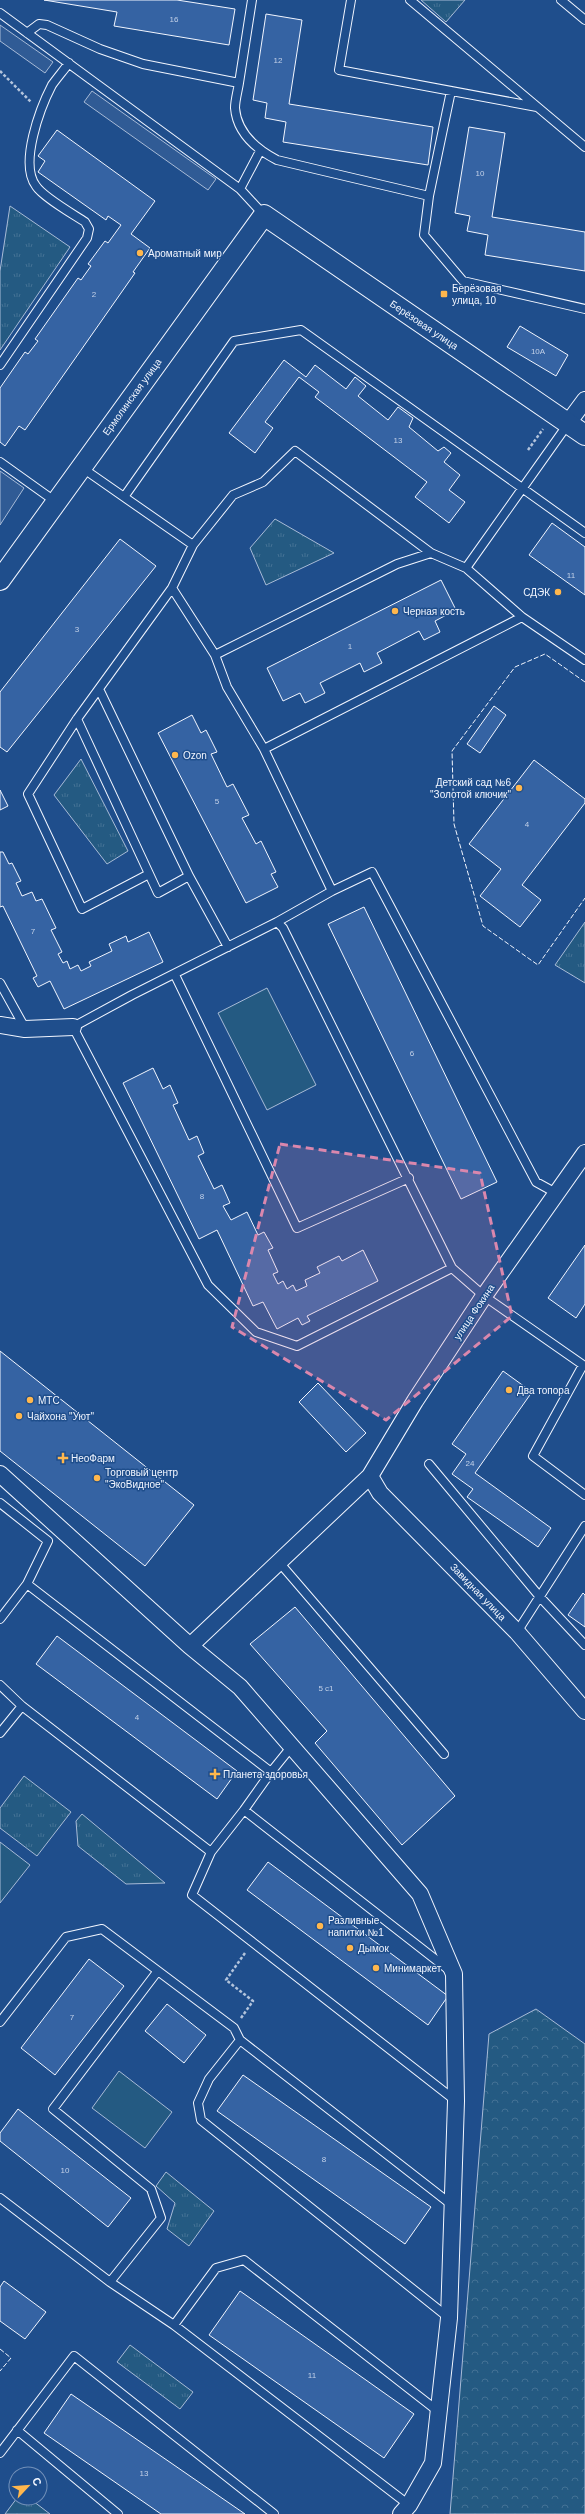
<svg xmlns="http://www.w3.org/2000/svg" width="585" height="2514" viewBox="0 0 585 2514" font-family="Helvetica,sans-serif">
<defs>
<pattern id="forest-crowns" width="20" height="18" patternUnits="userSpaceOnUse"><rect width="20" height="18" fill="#245a82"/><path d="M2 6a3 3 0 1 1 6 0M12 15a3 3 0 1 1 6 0" fill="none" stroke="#447295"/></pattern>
<pattern id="park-tufts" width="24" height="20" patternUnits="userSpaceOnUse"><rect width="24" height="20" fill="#245a82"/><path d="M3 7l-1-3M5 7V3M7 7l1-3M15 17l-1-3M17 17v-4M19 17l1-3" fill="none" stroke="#447295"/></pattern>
</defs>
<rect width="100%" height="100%" fill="#1f4e8c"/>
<path fill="url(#forest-crowns)" stroke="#a8bbd7" d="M536,2009L585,2044V2514H450L489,2034Z"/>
<path fill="url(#park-tufts)" stroke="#a8bbd7" d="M421,0H465L446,22Z
M10,206L70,247L0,350V271Z
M275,519L334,553L266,585L250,548Z
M81,759L128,851L107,864L54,795Z
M585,922V983L555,965Z
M24,1776L71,1812L37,1856L0,1828V1808Z
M82,1814L165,1883L126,1884L78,1846L76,1821Z
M166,2172L214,2211L189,2246L167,2229L175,2203L156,2186Z
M130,2345L193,2392L180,2409L117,2362Z
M17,2498H29L50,2514H5Z"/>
<path fill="#245a82" stroke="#a8bbd7" d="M267,988L316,1085L267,1110L218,1013Z
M0,1842L30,1865L0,1903Z
M119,2071L172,2112L145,2148L92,2108Z"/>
<path fill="#305b95" stroke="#a8bbd7" d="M0,25L53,62L45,73L0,41Z
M92,91L216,179L208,190L84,102Z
M0,471L24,488L0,525Z"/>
<path fill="#3563a3" stroke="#f2f6ff" d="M44,0H177L235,9L229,45L114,26L117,12Z
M266,14L302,20L289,104L433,127L428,165L283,142L286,122L265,118L267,103L253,100Z
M469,127L505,133L492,217L585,232V271L485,255L488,235L467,231L470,216L455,213Z
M57,130L155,201L131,234L150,248L133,272L135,273L25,430L19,426L5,446L0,442V388L25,352L28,354L38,341L35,339L78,278L81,280L91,266L88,264L105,241L108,243L121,225L108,216L106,220L38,172L45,161L38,156Z
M520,326L568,355L556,376L507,347Z
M284,360L306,377L315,365L346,389L355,377L366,386L358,396L388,420L398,407L413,418L409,427L438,451L444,447L451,453L444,462L460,475L449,490L465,502L449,523L415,497L427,482L315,397L319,392L299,377L265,422L273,428L255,453L229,433Z
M552,523L585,547V595L529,555Z
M120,539L156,566L7,752L0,747V692Z
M441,580L456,610L435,621L440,632L424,640L419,631L377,653L382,663L364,672L360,663L320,683L325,693L305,703L300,693L283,701L267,668Z
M494,706L506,715L480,753L467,744Z
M192,715L201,733L206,730L217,752L211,754L227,787L233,784L249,815L242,818L256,844L261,841L276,872L271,874L278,887L246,903L158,733Z
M534,760L585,799V803L522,885L541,900L520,927L480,896L501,869L469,844Z
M0,790L8,806L0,810Z
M0,852H3L9,864L12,863L21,881L16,883L22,896L32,892L36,901L42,899L56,928L51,930L62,952L58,954L63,963L67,961L70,969L78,965L81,971L91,966L89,962L112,951L109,944L126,936L128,942L149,932L163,962L64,1009L50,981L38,987L33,978L37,976L3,906L0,907Z
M364,907L497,1182L461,1199L328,924Z
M153,1068L163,1089L170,1085L178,1103L173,1105L189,1140L197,1136L204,1153L198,1156L214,1189L222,1185L230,1203L223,1206L231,1220L247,1212L258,1235L264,1232L273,1248L268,1250L278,1272L273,1274L278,1284L283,1281L287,1289L293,1285L296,1291L307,1286L305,1280L320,1273L317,1267L339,1256L342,1261L363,1250L378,1281L307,1316L310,1321L302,1325L298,1318L277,1329L263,1302L253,1306L217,1230L199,1239L123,1083Z
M585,1245V1304L576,1318L548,1298Z
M0,1351L194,1505L145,1566L0,1451Z
M503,1371L532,1392L475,1473L551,1528L538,1547L467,1497L473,1489L452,1474L466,1454L452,1444Z
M318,1383L366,1433L346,1452L299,1402Z
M583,1593L585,1595V1627L568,1615Z
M295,1607L455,1796L402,1845L315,1743L327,1731L250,1644Z
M57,1636L237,1771L217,1799L36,1664Z
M268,1862L448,1996L428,2025L247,1890Z
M89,1959L124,1986L55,2075L21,2048Z
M167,2004L206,2035L184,2063L145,2031Z
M243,2075L431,2207L405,2244L217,2111Z
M18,2109L131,2198L108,2227L0,2141V2133Z
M4,2281L46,2312L25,2339L0,2321V2287Z
M240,2291L414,2414L384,2458L209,2335Z
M71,2394L245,2514H161L44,2433Z"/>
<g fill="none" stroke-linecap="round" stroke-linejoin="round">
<defs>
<path id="service" d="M351,0L339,70L537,107
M410,0L585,147
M561,0L585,20
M0,13L240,189
M27,33L39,24L47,25L100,49L143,64L239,83L252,0
M239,83C238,90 235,100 235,108C237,133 256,149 277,160L429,196
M451,91L429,196L424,235L463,281L585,309
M260,151L240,189L264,215
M0,365L87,238L89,229L85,222C73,214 43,197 36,186C19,164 40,108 52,85C57,78 63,71 69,63
M0,462L56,502
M81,467L193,545L172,588
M124,497L234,341L301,330L585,533
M193,545L233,495L263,482L295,451L431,553
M522,617L585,660
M215,655L397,564L431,553L466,568
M99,689L189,876
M77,719L158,893L189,876L228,947
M264,749L522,617L466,568L568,424
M149,874L82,909L28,794L77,719L172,588L215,655L227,687L264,749L332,891
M277,922L283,928L452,1268L297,1346L256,1332L208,1285L73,1027L132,995Z
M277,922L332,891L372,872L536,1182L556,1193
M175,975L297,1228L409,1178
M0,983L25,1028
M452,1268L484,1296L583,1365L533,1456L585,1495
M429,1464L540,1597L585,1645
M0,1503L48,1541L27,1584L0,1619
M278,1561L444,1754
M27,1584L271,1772L244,1810L211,1852L192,1895L456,2101
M517,1632L585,1526
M0,1685L22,1706L0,1733
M22,1706L211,1852
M271,1772L292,1746
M244,1810L449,1970
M157,1972L53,2109L151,2189L161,2218L110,2282L174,2325L409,2505
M0,2022L66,1937L102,1929L234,2028L240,2040L452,2205
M240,2040L209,2079L198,2103L201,2120L449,2318
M0,2198L110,2282
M174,2325L216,2268L244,2260L439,2412
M17,2430L118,2514
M0,2453L74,2356L274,2514"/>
<path id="minor" d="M568,423L585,400
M0,1025L25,1029L73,1027
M0,1474L190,1646L240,1687L420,1894L454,1974L456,2101L449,2318L433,2463L409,2505L401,2514
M370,1476L380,1493L517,1632L585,1711
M190,1646L370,1476L415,1401L484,1296L585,1153"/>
<path id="tertiary" d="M0,580L264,215L585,435"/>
</defs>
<use href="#service" stroke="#f2f6ff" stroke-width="10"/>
<use href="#minor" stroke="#f2f6ff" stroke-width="18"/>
<use href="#tertiary" stroke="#f2f6ff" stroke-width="22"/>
<path stroke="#b3c4dc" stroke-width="2.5" stroke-dasharray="3 2" stroke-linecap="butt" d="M0,71L31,102
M528,450L543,429
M241,2018L253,2001L226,1980L245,1953"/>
<use href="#service" stroke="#1f4e8c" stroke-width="8"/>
<use href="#minor" stroke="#1f4e8c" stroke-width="16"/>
<use href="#tertiary" stroke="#1f4e8c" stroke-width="20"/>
<path stroke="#f2f6ff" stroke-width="1" stroke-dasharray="5 2" stroke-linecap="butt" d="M585,682L545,654L515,667L452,751L454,824L483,926L538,965L585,898
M0,2349L11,2358L0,2371"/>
</g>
<path fill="#da87ad" fill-opacity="0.2" stroke="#da87ad" stroke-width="3" stroke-dasharray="8 5" stroke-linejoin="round" d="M280,1144L480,1173L512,1316L386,1420L232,1327Z"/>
<g fill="#ffb74d" stroke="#1f4e8c" stroke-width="1.5">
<circle cx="140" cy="253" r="4"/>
<rect x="440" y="290" width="8" height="8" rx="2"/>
<circle cx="558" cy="592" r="4"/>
<circle cx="395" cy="611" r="4"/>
<circle cx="175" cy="755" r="4"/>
<circle cx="519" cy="788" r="4"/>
<circle cx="509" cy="1390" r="4"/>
<circle cx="30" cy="1400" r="4"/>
<circle cx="19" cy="1416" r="4"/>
<path d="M61 1452h4v4h4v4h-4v4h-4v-4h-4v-4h4z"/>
<circle cx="97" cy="1478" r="4"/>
<path d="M213 1768h4v4h4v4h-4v4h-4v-4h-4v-4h4z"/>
<circle cx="320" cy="1926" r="4"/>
<circle cx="350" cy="1948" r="4"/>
<circle cx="376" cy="1968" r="4"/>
</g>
<g text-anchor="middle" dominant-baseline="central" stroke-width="3" stroke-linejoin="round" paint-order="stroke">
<g font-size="8" fill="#c3d1e8">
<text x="174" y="19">16</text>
<text x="278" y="60">12</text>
<text x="480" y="173">10</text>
<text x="94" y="294">2</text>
<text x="538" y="351">10А</text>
<text x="398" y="440">13</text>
<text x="571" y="575">11</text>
<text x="77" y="629">3</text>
<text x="350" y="646">1</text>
<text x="217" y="801">5</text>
<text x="527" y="824">4</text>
<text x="33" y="931">7</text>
<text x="412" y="1053">6</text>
<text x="202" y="1196">8</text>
<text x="470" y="1463">24</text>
<text x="326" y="1688">5 с1</text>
<text x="137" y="1717">4</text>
<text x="72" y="2017">7</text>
<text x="324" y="2159">8</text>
<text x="65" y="2170">10</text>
<text x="312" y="2375">11</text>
<text x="144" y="2473">13</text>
</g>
<g font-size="10" fill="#f2f6ff" stroke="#1f4e8c" text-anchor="start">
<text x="148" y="253">Ароматный мир</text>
<text x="452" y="288">Берёзовая<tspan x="452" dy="12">улица, 10</tspan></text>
<text x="550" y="592" text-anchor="end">СДЭК</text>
<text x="403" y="611">Черная кость</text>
<text x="183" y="755">Ozon</text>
<text x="511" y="782" text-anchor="end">Детский сад №6<tspan x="511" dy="12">"Золотой ключик"</tspan></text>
<text x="517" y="1390">Два топора</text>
<text x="38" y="1400">МТС</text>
<text x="27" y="1416">Чайхона "Уют"</text>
<text x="71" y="1458">НеоФарм</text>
<text x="105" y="1472">Торговый центр<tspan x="105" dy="12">"ЭкоВидное"</tspan></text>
<text x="223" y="1774">Планета здоровья</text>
<text x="328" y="1920">Разливные<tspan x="328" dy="12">напитки №1</tspan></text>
<text x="358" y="1948">Дымок</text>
<text x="384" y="1968">Минимаркет</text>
</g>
<g font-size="10" fill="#f2f6ff" stroke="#1f4e8c">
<text transform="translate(424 325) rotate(34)">Берёзовая улица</text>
<text transform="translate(132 397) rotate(-54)">Ермолинская улица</text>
<text transform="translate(474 1312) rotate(-56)">улица Фокина</text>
<text transform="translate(478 1592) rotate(46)">Завидная улица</text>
</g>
</g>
<g transform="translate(28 2486) rotate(64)"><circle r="19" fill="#1f4e8c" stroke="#7391ba"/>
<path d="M0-3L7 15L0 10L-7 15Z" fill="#ffb74d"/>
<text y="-6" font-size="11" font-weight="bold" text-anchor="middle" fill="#f2f6ff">С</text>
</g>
</svg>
